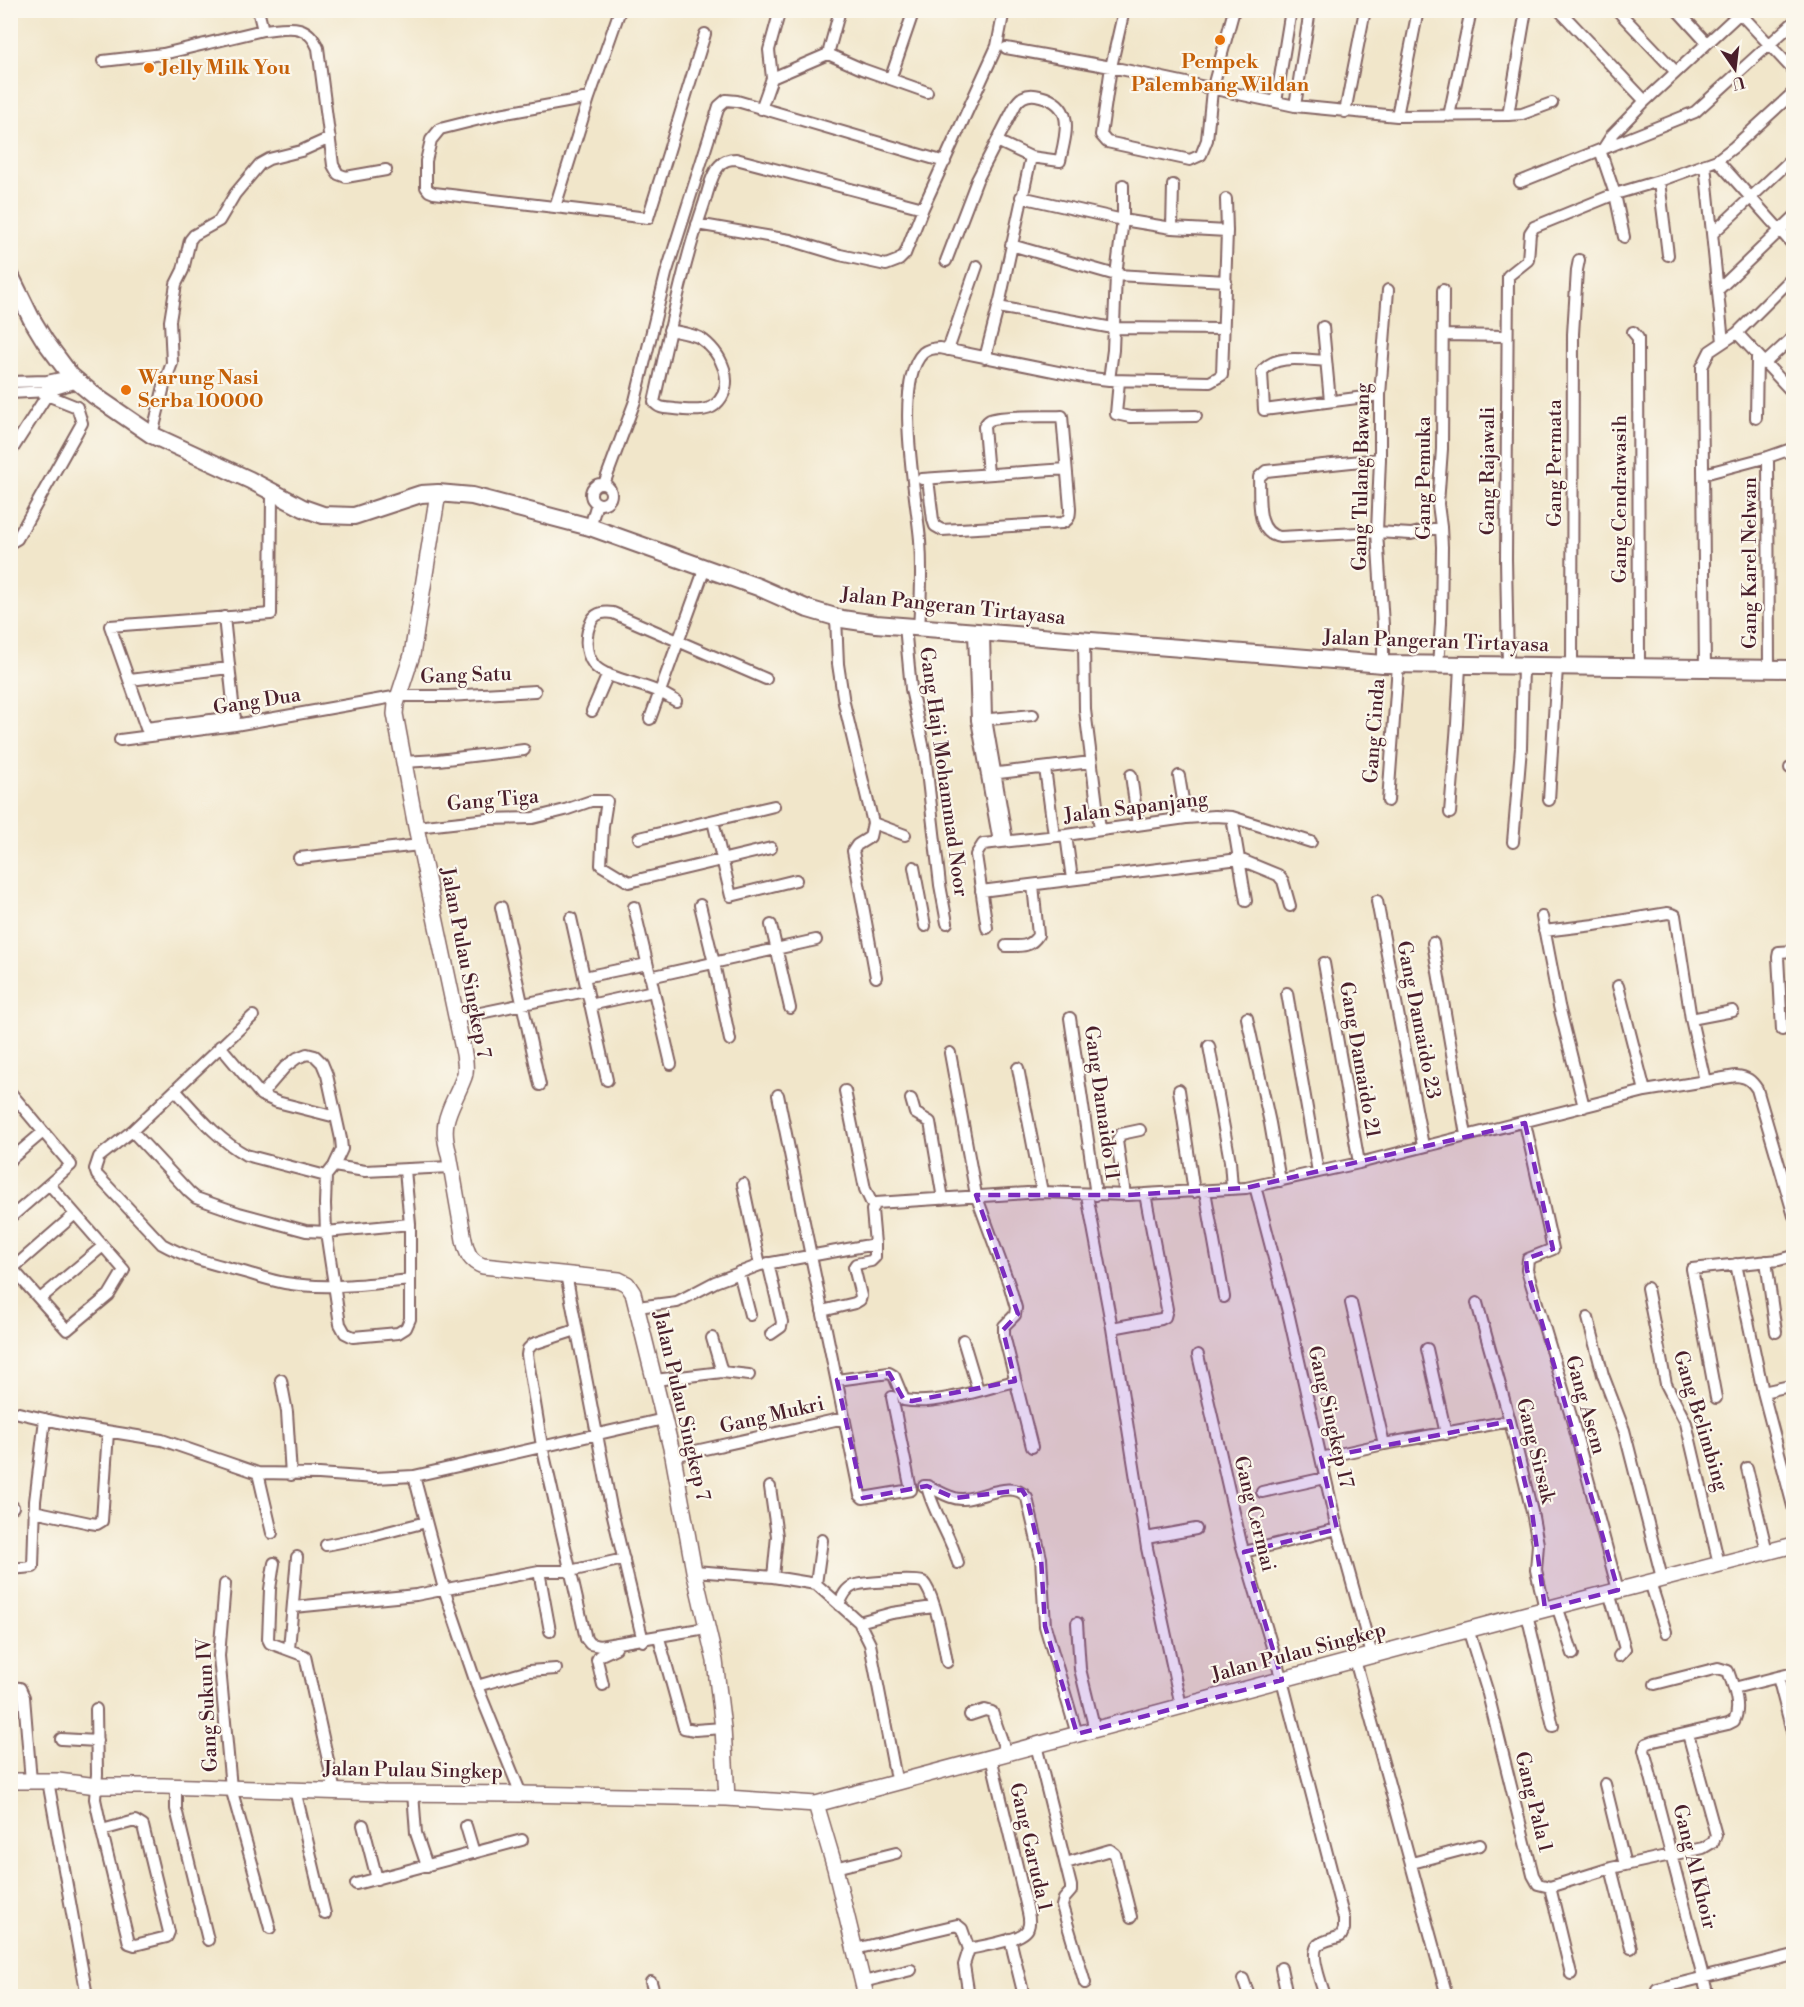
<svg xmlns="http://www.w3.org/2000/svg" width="1804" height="2007" viewBox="0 0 1804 2007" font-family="'Libre Bodoni',serif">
<rect width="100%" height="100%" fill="#fbf7ec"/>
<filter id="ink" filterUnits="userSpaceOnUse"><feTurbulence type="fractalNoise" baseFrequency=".0167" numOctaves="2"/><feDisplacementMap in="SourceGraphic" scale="12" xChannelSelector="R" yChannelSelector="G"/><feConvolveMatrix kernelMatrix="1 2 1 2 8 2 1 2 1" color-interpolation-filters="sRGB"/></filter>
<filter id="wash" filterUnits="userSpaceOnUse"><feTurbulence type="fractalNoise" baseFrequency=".008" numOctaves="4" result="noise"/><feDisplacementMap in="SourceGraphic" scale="24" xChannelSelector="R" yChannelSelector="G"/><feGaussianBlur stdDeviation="1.35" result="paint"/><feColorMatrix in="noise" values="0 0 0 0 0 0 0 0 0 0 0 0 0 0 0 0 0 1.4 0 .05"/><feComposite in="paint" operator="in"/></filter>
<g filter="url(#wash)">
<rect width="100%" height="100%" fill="#f1e6ca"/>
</g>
<g filter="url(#ink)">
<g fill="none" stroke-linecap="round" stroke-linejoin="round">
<defs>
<path id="street" d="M258,10L263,30C287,28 307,21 318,48L333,165L338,174L346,177L386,170
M840,10L828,54L862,69L927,92
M1124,10L1111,67L1101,135L1107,142L1190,160L1201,155L1207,140L1212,90L1234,10
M1559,10L1645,101
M1617,10L1676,72
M1677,10L1707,43
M1737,10L1794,71
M1006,48L1111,67L1295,106L1397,116L1508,115L1522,114L1552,103
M103,61L163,54L263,30
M891,77L914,10
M772,78L828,54
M589,98L500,114L440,129L431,140L426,161V187L429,191L434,193L648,218L705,34
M1276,102L1291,10
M1295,106L1310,10
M761,109L772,78L769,50L780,10
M1345,112L1365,10
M1508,115L1526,10
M1397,116L1418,10
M1449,116L1471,10
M1603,149L1612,135L1645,101L1743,10
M1600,150L1615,194L1624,237
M1717,160L1794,246
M1705,164L1723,342
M1659,181L1668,255
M1520,182L1695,112L1794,22
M1021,197L1123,220L1172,228L1227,231
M555,207L589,98L620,10
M697,224L790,240L840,255L886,265L899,260L905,254L923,208L997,46L1004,10
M1172,228L1173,185
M1712,234L1794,157
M1011,245L1116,275L1226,281
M946,261L977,180L1016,104C1022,95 1030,93 1040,96C1076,105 1066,133 1060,161L1031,157L997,141
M1718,290L1794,217
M998,307L1113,328L1224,329
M1323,327L1330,401
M669,330C678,332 692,334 700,338C721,351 738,385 715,405C705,413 687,410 675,409C666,408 659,409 654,402C669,335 682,268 704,204C708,192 711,174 720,165C724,160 729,159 736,159L923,208
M1633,332L1638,338L1639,667
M1737,333L1794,394
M1444,335L1507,336
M948,350L977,266
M985,358L1001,296L1031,157
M1326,361C1306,360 1274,353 1262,372L1264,410L1380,395
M1764,364L1794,336
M1109,380L1113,350L1116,275L1123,220V185
M1119,381L1116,414L1130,417L1196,416
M10,382L47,381L71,376
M10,393L48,391L78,382
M1756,418L1757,357
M152,435L165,382L172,363L170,321L176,284L183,270L190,240L194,235L219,221L235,194L260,164L269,159L301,151L330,138
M10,453L47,395V381
M1768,457L1769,668
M1380,459L1266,471L1259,477C1260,497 1255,534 1280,537L1377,532L1411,534L1441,527
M1704,474L1768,457L1794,448
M922,479L1066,469
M928,479L933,520L935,526L942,530L1062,523C1069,520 1070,517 1070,508L1062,416C1046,417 1003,415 990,420C986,422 986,424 984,427L988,474
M604,484L635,401L666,274L719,106L726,100L737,101L945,162
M591 494a10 10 0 1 1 20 0a10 10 0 1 1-20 0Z
M590,527L597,503
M10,543L17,539L82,423L77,407L47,395
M224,617L235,722
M836,617L838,664L844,703L873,823L870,837L857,845L853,851L876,977
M905,626L911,689L925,754L940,885L947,923
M919,628C921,598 922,570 920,540C917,500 893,382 923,353C928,349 933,348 940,348L1083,377L1109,380L1210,382L1222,375L1227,231L1226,199
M974,632L977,720L999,842
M984,633L986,719L1007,841
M1084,641L1085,710L1100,829
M1383,664V625L1377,532L1380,459V395L1388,290
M1438,666L1441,623L1442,547L1441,527L1438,504L1442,449L1443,290
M1508,666L1506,559L1508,276L1528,260L1530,233L1534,227L1615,194L1659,181L1717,160L1734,147L1794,92
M1572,667L1573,334L1577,270L1579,260
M1705,668L1702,367L1710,351L1737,333L1794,276
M130,680L229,668
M676,701C670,698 665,694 659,692C643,684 604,678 594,665C584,652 585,633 592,620C597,612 605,612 613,613L766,679
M592,711L608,674
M235,717L146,728L110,626L271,614L272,493
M650,719L705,568
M980,720L1033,715
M120,740L235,725L399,696H448L535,691
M403,762L438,760L524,750
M1045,768L1054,835
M1790,768H1794
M990,774L1091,762
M1131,775L1138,825
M1179,776L1186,818
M1549,800L1557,667
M1388,801L1398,665
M1450,813L1457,724L1460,666
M1232,817L1246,901
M713,821L731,896L796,880
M873,823L905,835
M416,827L488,819L533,818L565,810L591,801H607L603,826L601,865L629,882L771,848
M1066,835L1072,879
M639,838L774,806
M1513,842L1521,748L1523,666
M299,858L420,845
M914,867L925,926
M981,891L1239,859L1278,875L1283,881L1290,906
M1377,901L1423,1146
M700,905L714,963L730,1040
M501,907L540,1085
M634,907L671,1064
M1542,917L1559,1006L1584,1107
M571,918L607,1080
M771,925L790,1008
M987,928L976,855L983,844L1066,835L1186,818L1215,816L1232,817L1311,842
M1544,931L1594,925L1668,913L1675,915L1691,1019L1705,1081
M1433,943L1466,1135
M1006,946C1020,946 1030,948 1038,935L1033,885
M1324,963L1359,1163
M584,977L647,964
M650,977L816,940
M1618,986L1645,1091
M1287,993L1318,1172
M590,1005L653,991
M253,1016L132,1131L99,1157L95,1169L97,1175L162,1244C185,1257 211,1263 236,1270C253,1274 268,1280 285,1283C327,1290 368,1284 410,1280
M456,1018L586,991
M1070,1018L1096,1195
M1247,1018L1270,1123L1280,1181
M1691,1019L1733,1011
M1782,1030L1778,957L1779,952L1794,951
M220,1046L261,1095L277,1102L336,1117
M1209,1046L1230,1161L1232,1188
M950,1053L976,1195L1010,1287L1016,1308L1015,1315L1004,1326V1335L1032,1447
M1018,1068L1042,1192
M1179,1090L1194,1192
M176,1091C197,1114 217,1139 246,1155L326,1176
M845,1091L865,1189L873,1206
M10,1092L71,1165L10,1218
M261,1095L285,1067L297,1058L307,1054L315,1056L322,1063L327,1075L341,1139L342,1149L334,1166L326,1176L325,1204L326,1232L340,1324L345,1333L353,1337L398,1333L406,1328L410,1319V1224L405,1170
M778,1095L860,1495L863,1498L911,1490L892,1397
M911,1099L915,1113L930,1122L943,1199
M1525,1123L1553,1249L1528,1259L1527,1270L1571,1416L1618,1590
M132,1131L189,1192L196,1198L239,1213L306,1231L326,1232L410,1224
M10,1160L43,1132
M334,1166L365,1171L451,1167
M743,1184L760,1265
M1255,1186L1288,1312L1337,1529L1372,1655
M1205,1191L1224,1297
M1087,1195L1112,1328L1147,1548L1181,1706
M1125,1195L1117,1141L1121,1134L1140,1130
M1766,1261L1776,1332
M768,1263L782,1322L781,1327L771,1334
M1736,1264L1763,1392L1794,1510
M10,1266L67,1330L109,1295L124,1270L49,1184
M13,1268L75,1214
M739,1272L750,1315
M566,1274L611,1507L643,1641
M1647,1288L1666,1384L1686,1423L1719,1564
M40,1299L103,1246
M1351,1303L1384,1444
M1477,1303L1510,1421L1532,1512L1538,1544L1536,1570L1545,1609
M637,1307L677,1302L715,1282L760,1265L875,1244L872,1210L876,1203L1042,1192L1128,1195L1246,1188L1359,1163L1645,1091L1736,1076C1747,1077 1751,1080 1757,1089L1794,1216
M822,1311L855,1303L860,1300L861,1296L854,1267L856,1264L871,1261L875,1257V1244
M1588,1318L1603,1375L1624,1430L1662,1578
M1112,1328L1161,1319L1165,1317L1167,1309L1145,1194
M576,1330L533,1344L528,1349L527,1355L542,1446L586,1639L590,1644L600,1646L706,1628
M712,1338L722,1372
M963,1340L978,1390
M1427,1349L1446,1434
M1198,1355L1241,1543L1282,1680L1344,1919V1929L1341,1936C1334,1939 1324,1940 1318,1945C1309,1954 1322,1985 1325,1996
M281,1380L287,1412L291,1475
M655,1380L722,1372L749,1375
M837,1380L889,1373L894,1376L904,1400C936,1406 983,1389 1015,1381
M1763,1392L1794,1385
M1716,1398L1692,1269L1779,1260L1794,1256
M10,1411L75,1426L162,1440L258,1473L319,1474L375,1478L414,1476L664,1419
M673,1456L844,1418
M1321,1458L1384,1444L1510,1421
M1747,1468L1767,1552
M258,1473L272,1533
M414,1476L444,1589L477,1686L521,1794
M924,1486H927C933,1513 951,1536 958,1563
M927,1486C938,1490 951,1500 963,1499C982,1498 1014,1479 1027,1498L1041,1558L1045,1626L1077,1734
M770,1487L777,1536L773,1577
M1262,1492L1325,1478
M10,1506L13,1507
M34,1511L90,1523L97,1524L102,1521L108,1432
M1146,1538L1196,1529
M326,1545L372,1536L426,1522
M1244,1552L1337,1529
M274,1563L270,1589L268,1639L270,1643L305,1656L335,1792
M10,1569L33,1567L35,1501L45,1419
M539,1571L550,1631
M694,1571L773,1577L816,1584L859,1622L870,1644L897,1784
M1650,1582L1666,1632
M225,1584L219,1656L231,1788L270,1928
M816,1584L822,1540
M1609,1592L1625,1649L1619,1656
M839,1605C842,1598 845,1589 853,1586C861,1582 913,1579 923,1582C935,1594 944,1645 947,1662
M1557,1606L1573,1654
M294,1607L416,1595L539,1571H570L624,1559
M1527,1614L1553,1726
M859,1622L892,1613L933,1607
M1077,1623L1080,1669L1095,1730
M1468,1629L1487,1690L1533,1875L1538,1884L1550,1887L1571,1974
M659,1638L684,1728L695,1730L723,1728
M289,1649L297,1557
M1355,1660L1447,1996
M1778,1677L1794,1739
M1655,1684L1718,1668L1728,1671C1733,1685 1742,1707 1734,1721L1728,1724L1654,1741L1646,1744L1644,1750L1708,1996
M603,1685L597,1660L599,1656L616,1648
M477,1686L529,1671L556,1669
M10,1687L20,1688L24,1697L31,1781
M1734,1688L1794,1673
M96,1709L97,1774L95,1799L103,1836L129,1943L135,1945L167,1937L169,1932L143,1826L135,1821L102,1830
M970,1715L985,1710L992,1712L1006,1752
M61,1739L97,1741
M1036,1745L1071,1886V1891L1064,1899L1062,1906L1085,1983
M48,1781L87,1996
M1605,1784L1625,1865
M176,1786V1809L208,1940
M295,1790L325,1914
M413,1793L416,1833L427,1866
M363,1825L377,1879
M466,1826L474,1853
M1066,1863L1110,1850L1115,1854L1131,1917
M1412,1863L1480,1845
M835,1868L896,1853
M1611,1868L1631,1948
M356,1884L522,1840
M1550,1887L1611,1868L1703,1848L1713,1842L1716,1835L1688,1734
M1010,1939L1024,1996
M855,1949L957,1925L962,1929L969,1949
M969,1949C982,1946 1024,1940 1028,1928C1031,1921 1028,1914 1027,1908L991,1757
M969,1949L964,1965L969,1996
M1281,1968L1287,1996
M1243,1979L1249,1996
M651,1982L655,1996
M863,1982L911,1970
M1657,1989L1794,1955"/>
<path id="secondary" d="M438,493L412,655L396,704L395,714L416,827L464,1054C465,1061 467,1070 464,1077C453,1107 438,1119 449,1154L464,1240C467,1254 470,1261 483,1266L619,1280L627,1284L633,1293L673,1456L694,1571L715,1661L723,1728L727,1798
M10,1781H58L97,1786H163L383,1793L521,1794L727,1798L816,1804L1527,1614L1794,1545
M816,1804L835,1868L866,1996"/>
<path id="primary" d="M10,275L31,318L45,341L71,376L95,396L152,435L250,480L303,508L323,515L354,516L421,494L438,493L472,496L590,527L758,587L808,609L842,619L876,624L1383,664L1794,669"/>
</defs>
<use href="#street" stroke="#846563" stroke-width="14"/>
<use href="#secondary" stroke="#846563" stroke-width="18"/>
<use href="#primary" stroke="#846563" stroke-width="20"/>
<use href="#street" stroke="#fff" stroke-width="10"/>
<use href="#secondary" stroke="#fff" stroke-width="15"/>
<use href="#primary" stroke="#fff" stroke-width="16"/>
</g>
</g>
<path fill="#7b2cbf" fill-opacity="0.2" stroke="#7b2cbf" stroke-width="4.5" stroke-dasharray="12 8" stroke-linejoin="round" d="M1525,1123L1553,1249L1526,1259L1527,1270L1618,1590L1545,1609L1532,1512L1510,1421L1321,1458L1337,1529L1244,1552L1282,1680L1077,1734L1045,1626L1041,1558L1027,1498L1022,1490L955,1498L927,1486L863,1498L837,1380L889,1373L904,1400L912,1401L1015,1381L1003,1330L1018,1314L976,1195H1128L1246,1188Z"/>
<g fill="#e8710a" stroke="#fbf7ec" stroke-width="2">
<circle cx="1220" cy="40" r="6"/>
<circle cx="149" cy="68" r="6"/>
<circle cx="126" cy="390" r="6"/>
</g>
<g text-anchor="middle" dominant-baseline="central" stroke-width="4.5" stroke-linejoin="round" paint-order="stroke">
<g font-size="20" font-weight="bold" fill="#c56008" stroke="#fbf7ec" text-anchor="start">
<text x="1220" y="62" text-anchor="middle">Pempek<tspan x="1220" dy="23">Palembang Wildan</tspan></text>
<text x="161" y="68">Jelly Milk You</text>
<text x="138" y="378">Warung Nasi<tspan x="138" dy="23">Serba 10000</tspan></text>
</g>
<g font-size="20" fill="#4a1f2b" stroke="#fbf7ec">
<text transform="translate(1555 463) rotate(-90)">Gang Permata</text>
<text transform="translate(1488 471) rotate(-90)">Gang Rajawali</text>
<text transform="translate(1362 477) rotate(-89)">Gang Tulang Bawang</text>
<text transform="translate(1424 478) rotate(-90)">Gang Pemuka</text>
<text transform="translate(1620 499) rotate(-90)">Gang Cendrawasih</text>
<text transform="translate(1750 563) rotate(-90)">Gang Karel Nelwan</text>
<text transform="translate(953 607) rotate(6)">Jalan Pangeran Tirtayasa</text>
<text transform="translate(1436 642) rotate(2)">Jalan Pangeran Tirtayasa</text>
<text transform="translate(466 676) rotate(-2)">Gang Satu</text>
<text transform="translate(257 702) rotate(-9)">Gang Dua</text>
<text transform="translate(1375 731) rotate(-86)">Gang Cinda</text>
<text transform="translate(943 772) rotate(82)">Gang Haji Mohammad Noor</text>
<text transform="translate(493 801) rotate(-5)">Gang Tiga</text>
<text transform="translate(1136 808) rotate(-7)">Jalan Sapanjang</text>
<text transform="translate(465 963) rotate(79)">Jalan Pulau Singkep 7</text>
<text transform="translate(1418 1020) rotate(79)">Gang Damaido 23</text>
<text transform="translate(1359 1060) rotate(80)">Gang Damaido 21</text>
<text transform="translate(1101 1103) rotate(82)">Gang Damaido 11</text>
<text transform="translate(1585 1405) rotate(74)">Gang Asem</text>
<text transform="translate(681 1406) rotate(77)">Jalan Pulau Singkep 7</text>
<text transform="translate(772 1416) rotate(-13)">Gang Mukri</text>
<text transform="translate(1330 1417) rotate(77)">Gang Singkep 17</text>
<text transform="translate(1700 1421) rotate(73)">Gang Belimbing</text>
<text transform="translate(1535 1451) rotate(76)">Gang Sirsak</text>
<text transform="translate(1254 1514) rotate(76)">Gang Cermai</text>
<text transform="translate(1299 1653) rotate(-15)">Jalan Pulau Singkep</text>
<text transform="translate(208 1705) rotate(-93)">Gang Sukun IV</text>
<text transform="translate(413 1771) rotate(1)">Jalan Pulau Singkep</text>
<text transform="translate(1533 1802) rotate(76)">Gang Pala 1</text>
<text transform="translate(1030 1847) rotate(77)">Gang Garuda 1</text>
<text transform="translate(1694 1867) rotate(76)">Gang Al Khoir</text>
</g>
</g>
<rect width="1804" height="2007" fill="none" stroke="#fbf7ec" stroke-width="36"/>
<g transform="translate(1735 69) rotate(166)" stroke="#fbf7ec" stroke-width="4.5" paint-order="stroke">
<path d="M0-4.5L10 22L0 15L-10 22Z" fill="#4a1f2b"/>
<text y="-9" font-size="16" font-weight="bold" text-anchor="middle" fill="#4a1f2b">U</text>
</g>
</svg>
